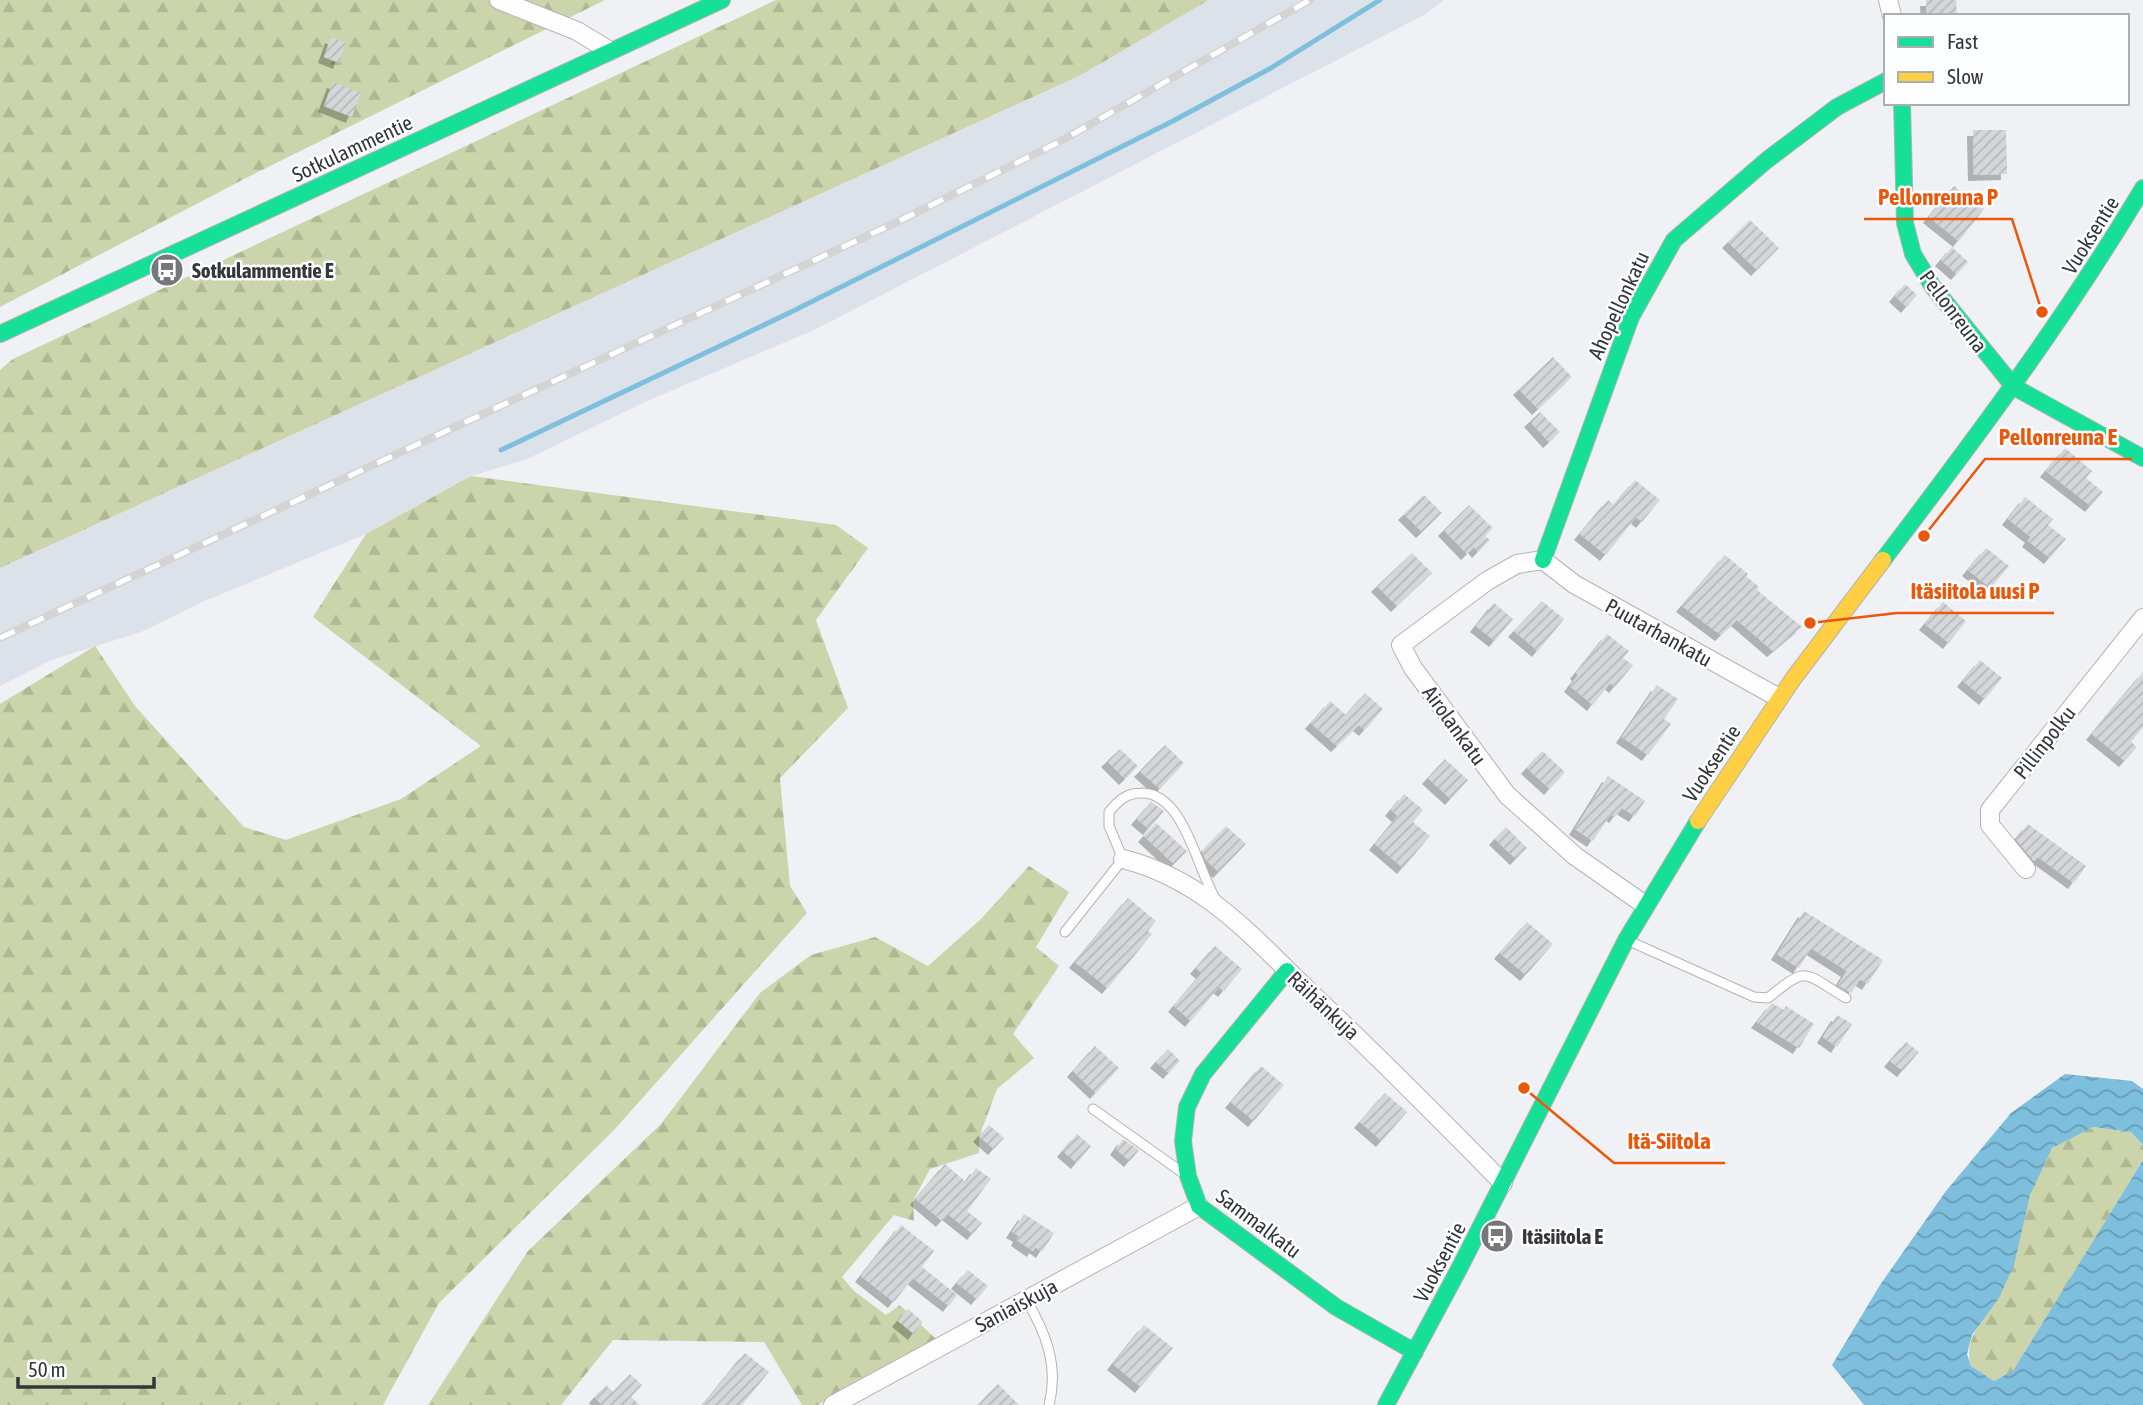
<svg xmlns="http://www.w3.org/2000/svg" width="2143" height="1405" viewBox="0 0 2143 1405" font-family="'Asap Condensed',sans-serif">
<defs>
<pattern id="forest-firs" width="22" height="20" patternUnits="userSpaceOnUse" patternTransform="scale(1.75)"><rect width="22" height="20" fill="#cbd4aa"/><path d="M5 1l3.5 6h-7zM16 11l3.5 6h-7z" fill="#afb793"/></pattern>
<pattern id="water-waves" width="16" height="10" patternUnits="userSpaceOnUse" patternTransform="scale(1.75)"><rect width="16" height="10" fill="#7ebfdd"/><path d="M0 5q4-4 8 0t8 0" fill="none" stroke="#689cb4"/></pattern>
<pattern id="building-hatch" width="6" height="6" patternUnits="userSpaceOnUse" patternTransform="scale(1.75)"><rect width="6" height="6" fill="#d4d6d8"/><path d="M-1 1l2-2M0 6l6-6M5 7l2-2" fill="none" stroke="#b7b8ba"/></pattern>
<filter id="shadow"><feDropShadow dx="-6" dy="6" stdDeviation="0" flood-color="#0004"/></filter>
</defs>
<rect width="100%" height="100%" fill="#eff1f4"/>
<path fill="#dce2ea" d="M1209,0H1444L1426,14L814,330L647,401L527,459L471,476L366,534L200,603L141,632L51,660L0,686V568L1081,75Z"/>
<path fill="url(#forest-firs)" d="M0,0H605L246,178L0,307Z
M776,0H1209L1081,75L0,568V370L13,359Z
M471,476L836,525L868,548L816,620L848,708L780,778L790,886L807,913L614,1130L439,1303L383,1405H0V704L95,646L135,706L244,827L286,840L401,799L481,746L313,617L366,534Z
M1029,866L1069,892L1036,947L1059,966L1013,1034L1034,1058L997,1089L979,1137V1153L930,1169L913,1201L914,1221L894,1215L842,1277L854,1291L886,1315L900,1305L936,1339L818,1405H802L764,1342L613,1340L561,1405H428L528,1251L661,1124L760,993L811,955L875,937L928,966L981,919Z
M2093,1127L2131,1132L2143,1145V1160L2013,1372L1994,1381L1971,1366C1961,1335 1992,1313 2004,1286C2023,1243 2023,1189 2051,1150C2059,1140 2082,1133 2093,1127Z"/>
<path fill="url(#water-waves)" d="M2065,1074L2132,1081L2143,1089V1145L2131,1132L2093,1127L2052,1148L2030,1195L2014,1265L1999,1298L1972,1335L1967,1354L1971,1366L1994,1381L2013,1371L2143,1160V1405H1864L1832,1365L1880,1285L1946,1191L2011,1113Z"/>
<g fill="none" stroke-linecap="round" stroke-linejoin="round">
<path stroke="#7ebfdd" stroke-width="5" d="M501,450L787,314L1173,121L1271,68L1380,0"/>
</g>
<path fill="url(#building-hatch)" filter="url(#shadow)" d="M1926,0H1956L1957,16H1927Z
M331,37L346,43L339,63L324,57Z
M333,82L361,93L352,117L324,106Z
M1973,130H2006L2007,174L1974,175Z
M1954,186L1984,209L1959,241L1929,217Z
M1750,220L1779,248L1757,270L1728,242Z
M1952,247L1968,262L1957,274L1941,260Z
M1905,284L1917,295L1907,307L1895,296Z
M1553,357L1572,377L1538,409L1519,389Z
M1540,412L1560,432L1549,442L1530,421Z
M2065,448L2092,471L2086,478L2103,492L2091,506L2046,471Z
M1635,480L1660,500L1642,522L1636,517L1606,555L1580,534L1608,500L1614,505Z
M1424,495L1442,513L1422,532L1404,514Z
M2025,497L2053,519L2048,525L2066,539L2050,558L2028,541L2031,537L2008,519Z
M1469,505L1493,528L1485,536L1490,540L1478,552L1474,547L1467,554L1444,530Z
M1986,548L2009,566L1991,588L1968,570Z
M1412,553L1432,573L1397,606L1377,586Z
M1725,555L1748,574L1746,576L1759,587L1757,590L1802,627L1773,651L1737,620L1721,635L1682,606Z
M1542,601L1564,619L1538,651L1514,631Z
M1943,602L1966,621L1949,643L1925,624Z
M1494,603L1513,619L1495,641L1476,626Z
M1607,634L1629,651L1623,658L1633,665L1615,687L1610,683L1593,705L1570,686L1578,675L1576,673Z
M1980,660L2002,678L1985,699L1963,681Z
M2143,672V727L2131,742L2137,747L2125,761L2092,734Z
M1657,685L1678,699L1664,719L1671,724L1648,755L1622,737Z
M1365,693L1383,709L1365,730L1359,725L1337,746L1311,723L1330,701L1346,715Z
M1165,745L1184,763L1160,789L1140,771Z
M1120,749L1138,766L1125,779L1107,761Z
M1542,751L1565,772L1550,789L1527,768Z
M1445,759L1468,780L1451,799L1428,778Z
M1608,776L1645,801L1635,816L1622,808L1615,817L1611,814L1593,841L1575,829Z
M1404,794L1423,810L1413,822L1430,836L1403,868L1375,844L1398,816L1391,810Z
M1151,802L1164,811L1149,829L1137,819Z
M1156,823L1187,851L1174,864L1144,836Z
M2028,824L2086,866L2074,883L2038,857L2034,861L2016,839Z
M1226,826L1246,844L1219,872L1206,860L1202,851Z
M1506,827L1527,848L1516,859L1495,839Z
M1128,898L1156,921L1148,931L1152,934L1108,988L1075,962Z
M1804,911L1883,960L1868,984L1860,979L1851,993L1838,985L1847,971L1811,948L1799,968L1777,954Z
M1527,922L1553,944L1526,975L1500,953Z
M1215,946L1242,969L1224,991L1219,987L1191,1021L1174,1006L1202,973L1196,968Z
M1772,1003L1784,1010L1786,1006L1814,1024L1799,1048L1757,1022Z
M1837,1015L1852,1024L1837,1047L1823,1037Z
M1906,1042L1919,1052L1903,1071L1890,1061Z
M1095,1046L1119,1068L1096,1093L1073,1071Z
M1168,1049L1180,1061L1169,1073L1156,1062Z
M1261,1066L1284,1085L1254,1121L1231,1102Z
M1385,1093L1407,1112L1382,1141L1360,1122Z
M989,1125L1004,1138L994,1149L979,1136Z
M1077,1134L1091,1146L1077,1163L1063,1151Z
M1123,1139L1139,1150L1130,1161L1116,1149Z
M945,1164L966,1182L976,1168L991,1179L967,1211L982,1223L973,1234L948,1214L942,1221L916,1199Z
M1024,1214L1054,1233L1042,1252L1035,1247L1033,1251L1017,1240L1019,1236L1012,1232Z
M901,1225L934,1251L922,1267L957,1295L949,1306L913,1278L894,1302L861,1276Z
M968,1270L988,1286L977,1299L957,1283Z
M908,1309L923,1322L914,1334L898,1321Z
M1144,1325L1173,1348L1141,1387L1113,1364Z
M745,1353L769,1372L742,1405H703Z
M630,1374L642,1385L631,1397L640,1405H602L595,1397L606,1385L613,1392Z
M998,1384L1019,1405H978Z"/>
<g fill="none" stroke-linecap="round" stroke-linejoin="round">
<defs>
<path id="lane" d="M1065,932L1123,859L1109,826V812C1118,801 1126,793 1141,793C1184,792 1197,869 1216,900
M1627,940L1754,997L1768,998C1809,965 1802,972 1846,998
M1093,1109L1183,1173
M1026,1299C1046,1333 1059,1366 1049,1405"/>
<path id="street" d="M499,0L577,31L610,51
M1888,0L1892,16
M1123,859C1206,880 1254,939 1314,996C1379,1057 1441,1120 1503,1183
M2026,869L1990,825V810L2143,618
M1645,905L1575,856L1507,795L1413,668L1401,645L1487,581L1517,564L1543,560L1574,584L1779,698
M833,1405L1199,1206"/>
<path id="fast" d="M1902,103L1905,223L1913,254L1933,287L2014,387L2143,458
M0,334L722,0
M1543,560L1631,317L1674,240L1767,160L1837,107L1886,81
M1883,560C1975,439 2065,319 2143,188
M1287,971L1203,1074L1187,1107L1183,1141L1188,1176L1199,1206L1336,1307L1415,1352
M1386,1405L1459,1269L1626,940L1698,821"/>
<path id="slow" d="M1698,821L1793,679L1883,560"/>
</defs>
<use href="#lane" stroke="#b2b4b6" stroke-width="11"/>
<use href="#street" stroke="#b2b4b6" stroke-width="20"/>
<use href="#fast" stroke="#b2b4b6" stroke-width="18"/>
<use href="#slow" stroke="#b2b4b6" stroke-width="18"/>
<use href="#lane" stroke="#fdfdfd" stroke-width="9"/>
<use href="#street" stroke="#fdfdfd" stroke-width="18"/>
<use href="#fast" stroke="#16e098" stroke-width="16"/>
<use href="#slow" stroke="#ffcf43" stroke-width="16"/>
<defs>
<path id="rail" d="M0,638L897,222L1059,142L1310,0"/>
</defs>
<use href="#rail" stroke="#d4d4d5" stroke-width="8"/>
<use href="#rail" stroke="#fdfeff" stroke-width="5" stroke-dasharray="16" stroke-linecap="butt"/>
</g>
<defs>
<symbol id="bus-disc" viewBox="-11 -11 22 22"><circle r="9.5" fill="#76777a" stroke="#fdfeff"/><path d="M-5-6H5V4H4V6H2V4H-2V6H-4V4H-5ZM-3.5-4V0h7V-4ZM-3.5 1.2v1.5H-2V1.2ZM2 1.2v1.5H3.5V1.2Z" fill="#fff"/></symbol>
</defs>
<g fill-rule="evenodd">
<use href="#bus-disc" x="148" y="251" width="38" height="38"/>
<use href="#bus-disc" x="1478" y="1217" width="38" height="38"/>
</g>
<g text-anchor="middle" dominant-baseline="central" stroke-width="5" stroke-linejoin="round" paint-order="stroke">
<g font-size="21" fill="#353639" stroke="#fdfeff">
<text transform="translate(352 148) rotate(-25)">Sotkulammentie</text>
<text transform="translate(2090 235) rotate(-58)">Vuoksentie</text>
<text transform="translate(1618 305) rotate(-65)">Ahopellonkatu</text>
<text transform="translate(1954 311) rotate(53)">Pellonreuna</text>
<text transform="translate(1659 632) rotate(29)">Puutarhankatu</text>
<text transform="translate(1455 725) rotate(54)">Airolankatu</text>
<text transform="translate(2044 742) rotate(-52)">Pillinpolku</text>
<text transform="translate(1711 763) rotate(-57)">Vuoksentie</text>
<text transform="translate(1324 1005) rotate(43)">Räihänkuja</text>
<text transform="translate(1259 1223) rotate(37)">Sammalkatu</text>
<text transform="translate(1439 1262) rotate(-62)">Vuoksentie</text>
<text transform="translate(1016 1305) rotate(-28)">Saniaiskuja</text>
</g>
<g font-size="21" font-weight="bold" fill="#353639" stroke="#fdfeff" text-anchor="start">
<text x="192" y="270">Sotkulammentie E</text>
<text x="1522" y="1236">Itäsiitola E</text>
</g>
</g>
<path fill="none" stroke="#e8590c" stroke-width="2.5" d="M2042 312L2012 219H1864M1924 536L1985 459H2132M1810 623L1897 613H2054M1524 1088L1614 1163H1725"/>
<g fill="#e8590c" stroke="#fdfeff" stroke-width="2.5">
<circle cx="2042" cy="312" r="7"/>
<circle cx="1924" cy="536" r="7"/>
<circle cx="1810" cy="623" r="7"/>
<circle cx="1524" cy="1088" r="7"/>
</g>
<g font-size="23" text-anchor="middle" font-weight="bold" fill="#e8590c" stroke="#fdfeff" stroke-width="5" stroke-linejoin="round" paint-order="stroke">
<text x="1938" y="205">Pellonreuna P</text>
<text x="2058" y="445">Pellonreuna E</text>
<text x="1975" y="599">Itäsiitola uusi P</text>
<text x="1669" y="1149">Itä-Siitola</text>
</g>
<rect x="1884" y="14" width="245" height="91" fill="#fdfeff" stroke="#adaeb0" stroke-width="2"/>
<rect x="1898" y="37" width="35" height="10" fill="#16e098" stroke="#adaeb0" stroke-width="2"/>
<text x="1947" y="49" font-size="21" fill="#353639">Fast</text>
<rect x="1898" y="72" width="35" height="10" fill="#ffcf43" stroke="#adaeb0" stroke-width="2"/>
<text x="1947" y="84" font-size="21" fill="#353639">Slow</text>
<path d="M18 1377v10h136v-10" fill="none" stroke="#353639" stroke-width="3.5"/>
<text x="28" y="1377" font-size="21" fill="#353639" stroke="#fdfeff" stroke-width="5" paint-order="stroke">50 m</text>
</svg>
